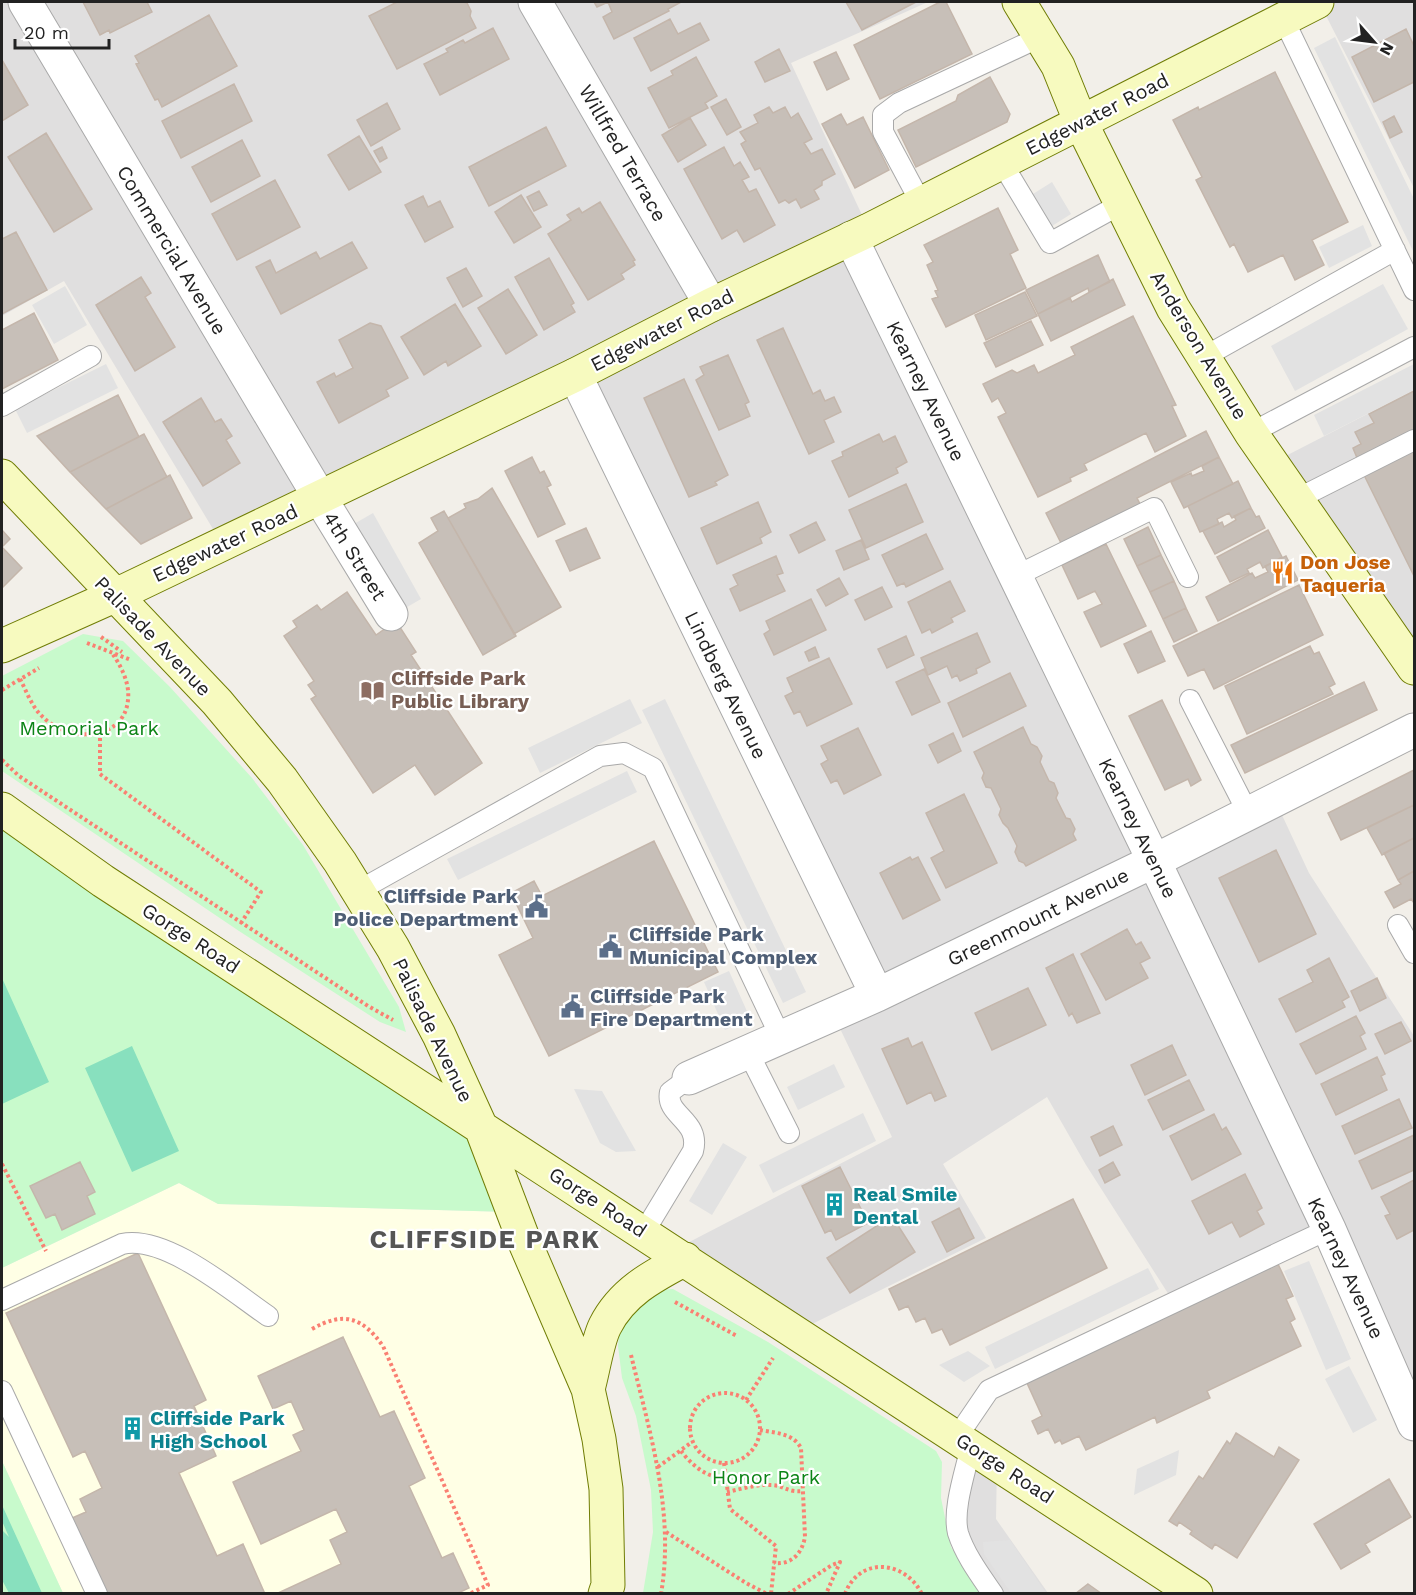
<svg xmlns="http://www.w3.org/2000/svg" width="1416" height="1595" viewBox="0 0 1416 1595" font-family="'Work Sans',sans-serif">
<rect width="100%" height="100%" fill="#f2efe9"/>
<path fill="#e0dfdf" d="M2,2H928L791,63L869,230L852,238L1154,860L1275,800L1309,873L1414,1036V1424L1324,1219L1169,1295L1086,1165L1047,1097L943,1164L986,1238L796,1332L672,1251L892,1137L833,1014L876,995L575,375L222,544L64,281L2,316Z
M1319,2H1414V188Z
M1414,390V652L1272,463Z
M971,1446L997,1463L996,1519L1048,1593H993L957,1507Z"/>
<path fill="#ffffe5" d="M179,1183L218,1204L513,1212L588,1389L605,1593H63L2,1461V1268Z"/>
<path fill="#c8facc" d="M83,634L123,641L170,687L252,778L303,845L399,1007L406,1032L380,1022L239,931L2,771V676Z
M2,809L480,1125L513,1212L218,1204L179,1183L2,1268Z
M673,1289L768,1342L936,1451L942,1462L941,1498L951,1547L980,1593H643L653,1532L651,1490L636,1416L622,1378L618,1346L620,1323L654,1290Z
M2,1461L63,1593H2Z"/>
<path fill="#88e0be" d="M2,978L49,1082L2,1104Z
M132,1046L179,1151L132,1172L85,1068Z
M2,1505L42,1593H9L2,1580V1530L9,1537L2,1521Z"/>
<path fill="#e2e2e2" d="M1335,37L1414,199V253L1314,48Z
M1052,182L1071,214L1052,226L1033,194Z
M1363,225L1372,246L1329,268L1319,247Z
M1383,284L1408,329L1295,391L1271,346Z
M65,286L87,325L54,344L32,305Z
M106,364L118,388L27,433L15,409Z
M1414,364V390L1324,436L1314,415Z
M373,513L421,599L402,610L354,524Z
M630,699L642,723L540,773L528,748Z
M665,699L806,992L783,1003L642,710Z
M627,771L637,792L458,880L447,859Z
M729,971L750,1018L725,1030L704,982Z
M834,1064L845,1087L798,1110L787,1087Z
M574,1089L602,1091L636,1151L616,1152L600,1143Z
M863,1113L876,1141L773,1193L759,1165Z
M723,1143L747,1157L712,1215L689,1201Z
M1309,1261L1351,1359L1326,1370L1284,1271Z
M1148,1268L1159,1289L995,1369L985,1347Z
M968,1351L990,1366L964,1382L939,1365Z
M1349,1366L1377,1420L1353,1433L1325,1379Z
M1179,1450L1176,1475L1134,1495L1137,1469Z
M1010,1540L1046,1593H1011L984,1554L983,1542Z"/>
<path fill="#c7bfb8" stroke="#c4b6ab" stroke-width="1.5" d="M83,2H147L152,12L110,33L109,30L100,35Z
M397,2H463L467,3L471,11L470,16L476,28L397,69L369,16Z
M594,2H681L668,9L669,11L614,39L603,17L612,12L608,2L597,7Z
M846,2H916L862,30Z
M940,2H946L972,54L880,99L854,45Z
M209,15L237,66L162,107L158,99L155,100L136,64L139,63L135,56Z
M670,19L678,34L700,23L709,40L651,71L634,38Z
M493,28L509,59L440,95L424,64L448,52L446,49L463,40L465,43Z
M1406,29L1414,46V82L1374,102L1352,57Z
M779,49L790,71L765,82L755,62Z
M836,52L849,79L827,90L814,62Z
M696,57L717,96L705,103L708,108L669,128L648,88L673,75L671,71Z
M2,60L28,105L2,121Z
M1275,72L1348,222L1312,240L1324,265L1295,280L1283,255L1248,272L1234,244L1230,247L1196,180L1202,177L1173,120L1198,107L1199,110Z
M990,77L1010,114L1007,122L916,167L898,130L956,101L958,95Z
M234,84L252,121L181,158L162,121Z
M726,99L741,127L727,135L711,107Z
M387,103L400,129L371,146L357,120Z
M769,107L773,113L785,107L791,118L798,113L812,139L804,143L811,154L822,149L835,174L822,181V185L814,190L819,199L801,208L796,199L789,203L785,200L779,203L760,168L755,170L741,144L746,141L740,132L758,123L754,115Z
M841,114L847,125L863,117L889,170L855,188L822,124Z
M1394,116L1402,132L1390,138L1383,122Z
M690,118L706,145L678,162L662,135Z
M546,127L566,166L489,206L469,167Z
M46,133L92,209L54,232L8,157Z
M359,136L381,172L349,190L328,155Z
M242,140L260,176L211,202L192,167Z
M382,147L387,158L380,162L374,151Z
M724,147L734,166L740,162L749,177L742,180L749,192L756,189L775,225L744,242L737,230L722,239L684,169Z
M275,180L300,227L237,260L212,214Z
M539,191L547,205L534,211L527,197Z
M521,195L541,227L514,243L495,212Z
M423,196L428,207L440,201L453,227L425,242L405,205Z
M600,202L635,260L633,261L635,265L621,274L624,279L588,300L548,234L571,220L567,215L579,208L582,213Z
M998,208L1018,250L1010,254L1026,288L946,327L932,299L938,297L935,291L938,290L927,265L933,262L924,245Z
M16,232L47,290L2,314V239Z
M352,242L367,268L281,314L256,267L270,260L276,273L316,252L320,259Z
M1098,255L1110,282L1089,292L1088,288L1038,314L1026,290Z
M549,258L574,303L571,305L575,312L544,330L515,277Z
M466,268L482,296L463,307L447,278Z
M141,277L151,293L145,297L175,347L135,371L96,305Z
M1113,279L1125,305L1051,341L1038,314L1070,298L1072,302Z
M508,289L537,335L506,354L478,308Z
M1025,292L1037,316L986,340L975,315Z
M455,304L481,346L448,366L446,361L424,375L401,337Z
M34,313L58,360L2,389V330Z
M1133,316L1176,405L1172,406L1186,436L1155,452L1146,433L1084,464L1087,470L1070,478L1071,481L1038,497L998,417L1006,413L998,398L992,402L983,384L1012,370L1017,373L1034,365L1038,373L1075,355L1071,347Z
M1031,321L1043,345L996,367L984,343Z
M370,323L381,326L408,378L386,390L389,396L339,423L317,382L334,373L336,377L353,368L339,340Z
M783,328L813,394L820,390L825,401L834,397L841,412L824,420L834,442L809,454L757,340Z
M728,355L749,402L745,404L750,416L719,430L696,380L704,375L700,367Z
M684,379L728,475L715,482L717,485L689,497L644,398Z
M1414,391V576L1364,475L1353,448L1361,444L1355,432L1374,423L1369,414Z
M118,395L139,437L70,472L37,436Z
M201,398L215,422L221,419L232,436L226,440L240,463L203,486L163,422Z
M1206,431L1219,457L1137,498L1140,504L1061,543L1046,513Z
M144,434L167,477L106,509L70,472Z
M879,434L883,442L895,436L907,462L896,468L898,473L849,497L832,461L843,456L842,452Z
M532,457L540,473L544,471L551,485L547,487L565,524L538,537L505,471Z
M1219,457L1233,484L1184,508L1171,482L1191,473L1192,476L1204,471L1202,466Z
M170,475L192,518L141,544L106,509Z
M1238,481L1251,508L1232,518L1229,513L1217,519L1219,524L1200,532L1188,506Z
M906,484L923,522L866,548L849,510Z
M492,488L561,607L514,634L448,518L466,508L464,504L478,499Z
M758,502L771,532L760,538L762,543L717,564L701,528Z
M1251,508L1256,517L1259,516L1265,528L1215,554L1203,531L1222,522L1224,527L1236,520L1234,516Z
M444,511L516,636L483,655L419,543L438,531L431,518Z
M816,522L825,540L799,553L790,535Z
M1148,527L1161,555L1137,566L1124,539Z
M586,528L600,558L570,571L556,541Z
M2,530L10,539L2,547L22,568L2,588Z
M1268,530L1282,557L1263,568L1260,562L1247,569L1249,573L1230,582L1217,557Z
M926,534L943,569L906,587L904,583L897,586L882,555Z
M861,540L869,559L844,570L836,551Z
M1106,544L1146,626L1101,647L1084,612L1102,604L1095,591L1078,599L1062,565Z
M1161,555L1174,581L1150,592L1137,566Z
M776,556L783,573L777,575L785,591L740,611L730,589L738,585L733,575Z
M1286,556L1298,580L1218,621L1206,597L1252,573L1255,578L1268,572L1265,566Z
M839,578L848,594L826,606L817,590Z
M950,581L965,611L951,618L953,622L932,633L930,629L922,633L908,602Z
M1174,581L1186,608L1163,619L1150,592Z
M1299,585L1323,635L1214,689L1204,669L1188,676L1173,646Z
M882,587L892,607L865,620L855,600Z
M347,592L376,635L396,621L416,652L411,655L482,763L435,795L415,765L373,793L311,699L316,696L308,685L314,681L284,636L297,627L293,621L317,605L321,610Z
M811,599L826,630L774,655L764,634L770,630L766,621Z
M1186,608L1197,631L1174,642L1163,619Z
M1151,631L1165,661L1138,673L1124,644Z
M977,633L990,662L976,669L977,673L960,681L957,675L952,678L947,666L928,675L921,658Z
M906,636L914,655L887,668L878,649Z
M1310,646L1314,654L1319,652L1335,684L1329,687L1333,694L1247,734L1225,686Z
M815,647L819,657L809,661L805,652Z
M829,658L852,704L807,726L800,711L794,714L785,696L793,692L787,678Z
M924,669L940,702L912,715L896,682Z
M1010,673L1026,706L963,737L948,703Z
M1364,682L1377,710L1245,773L1231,745Z
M1162,700L1201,780L1191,786L1188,779L1165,790L1129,716Z
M1023,727L1031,744L1037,747L1042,756L1040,762L1049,781L1054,783L1058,793L1056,798L1066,818L1070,819L1075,829L1073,834L1076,840L1026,866L1024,863L1019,861L1015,852L1017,846L1008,828L1003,823L999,815L1001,809L991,788L986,787L982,778L984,773L974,752Z
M858,728L881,775L844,794L837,780L831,783L821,764L828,760L821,746Z
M953,733L961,751L938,763L929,745Z
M1414,770V805L1341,840L1328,813Z
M964,794L997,863L946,888L931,858L944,851L926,813Z
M1414,805V838L1382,855L1367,828Z
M1414,838V871L1398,880L1384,853Z
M654,841L718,972L549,1056L499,955L533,938L511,893L534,881L542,896Z
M1276,850L1316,934L1259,962L1219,878Z
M910,857L912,860L918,857L940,900L903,919L880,873Z
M1414,871V903L1411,899L1394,908L1385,892L1401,884L1398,880Z
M1127,929L1136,945L1141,942L1150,958L1140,963L1148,978L1106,1000L1081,954Z
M1073,954L1100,1013L1077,1023L1072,1013L1069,1016L1046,968Z
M1329,958L1349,997L1342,1001L1345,1007L1296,1032L1279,999L1313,982L1307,970Z
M1377,978L1386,998L1360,1011L1351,991Z
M1028,988L1046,1025L992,1050L975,1013Z
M1356,1016L1365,1033L1360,1036L1366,1049L1316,1074L1300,1044Z
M1401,1022L1411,1041L1385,1054L1375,1034Z
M908,1038L912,1047L922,1042L946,1096L935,1101L931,1092L907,1104L882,1049Z
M1172,1045L1186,1075L1145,1095L1131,1065Z
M1377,1057L1385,1074L1381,1076L1387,1090L1336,1115L1321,1084Z
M1189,1080L1204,1110L1163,1130L1148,1100Z
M1399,1099L1412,1128L1355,1154L1342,1126Z
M1214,1114L1222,1130L1226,1127L1241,1154L1192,1180L1170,1136Z
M1113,1126L1122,1145L1100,1156L1091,1137Z
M1414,1135V1170L1372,1189L1359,1161Z
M80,1162L95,1192L87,1196L95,1214L62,1230L55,1214L46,1218L30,1186Z
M1113,1162L1120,1175L1105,1183L1099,1170Z
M840,1167L868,1223L836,1240L831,1230L825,1233L802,1186Z
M1245,1174L1262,1208L1257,1211L1264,1224L1240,1237L1232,1222L1209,1234L1192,1201Z
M1414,1180V1230L1397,1239L1385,1216L1390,1214L1381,1197Z
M1073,1199L1107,1268L950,1345L942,1329L932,1333L925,1318L916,1322L908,1306L899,1310L889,1289Z
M959,1208L974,1238L947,1252L932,1222Z
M892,1216L915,1252L850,1293L827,1258Z
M138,1253L206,1400L194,1406L216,1456L179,1473L217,1556L243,1544L265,1594H104L70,1519L86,1512L80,1499L102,1488L85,1451L73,1457L6,1313Z
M1278,1264L1293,1296L1286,1299L1295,1319L1290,1322L1301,1346L1207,1391L1210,1398L1157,1423L1155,1417L1086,1450L1079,1436L1062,1444L1060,1440L1055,1443L1048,1429L1038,1434L1032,1421L1042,1416L1027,1383Z
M343,1337L380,1417L394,1411L425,1478L409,1486L442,1558L453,1553L469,1588L456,1594H276L341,1564L330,1540L347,1532L336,1509L261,1544L233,1482L301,1451L293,1435L304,1430L291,1401L273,1409L258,1376Z
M1236,1433L1274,1457L1279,1447L1299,1460L1237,1558L1215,1544L1212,1549L1190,1534L1192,1531L1179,1522L1177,1526L1169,1521L1199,1476L1203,1479L1227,1441L1230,1444Z
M1389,1479L1411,1517L1365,1544L1370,1552L1341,1569L1314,1524Z
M1088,1584L1102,1594H1075Z"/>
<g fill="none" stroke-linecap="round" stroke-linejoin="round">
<defs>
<path id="lane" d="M1283,18L1414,290
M1002,163L1050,243L1121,204
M921,203L883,132V115L899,103L1040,37
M1204,357L1395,250
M2,406L91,356
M1251,433L1414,347
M1297,499L1414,440
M1016,576L1154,508L1188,577
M1190,700L1248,813
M358,891L600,756L624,753L653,768L781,1038
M1398,925L1414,953
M748,1052L789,1133
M644,1232L693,1151C701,1120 665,1116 670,1092L689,1078
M2,1300L122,1244C165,1234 233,1292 268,1316
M2,1391L97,1594
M957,1437L989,1390L1329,1229
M971,1446C966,1470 952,1509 958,1533C965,1555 980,1575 993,1594"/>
<path id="street" d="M25,2L320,498L391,614
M535,2L711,305
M851,238L1154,861L1329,1229L1414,1424
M575,375L877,995
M689,1078L877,995L1154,861L1414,730"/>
<path id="secondary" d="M1019,2L1058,66L1081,123L1173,308L1251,433L1414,668
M2,476L217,702L282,780L340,862L393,948L439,1035L480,1125L523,1238L588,1389L599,1439L606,1489L608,1585L605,1594
M2,646L114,596L575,375L711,305L869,230L1317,2
M2,809L103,881L1196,1594
M588,1389C593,1372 597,1342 605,1326C622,1292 653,1276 685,1259"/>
</defs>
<use href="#lane" stroke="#a9a9a9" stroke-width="22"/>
<use href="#street" stroke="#a9a9a9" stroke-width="35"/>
<use href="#secondary" stroke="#707d05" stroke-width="35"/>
<path stroke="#fa8072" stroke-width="4" stroke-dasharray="3 3" stroke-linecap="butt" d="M101,637L122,652
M87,643L131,660
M20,679C27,692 32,708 44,718C68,742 124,742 128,700C130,683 121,666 112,653
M2,690L39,668
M100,732V774L261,892L241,923
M2,760L19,776L368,1006L393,1020
M2,1164L46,1251
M675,1302L737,1336
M312,1329C344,1311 362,1317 383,1346L488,1585L469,1594
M631,1355C650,1433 675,1513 661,1594
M690 1428a35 35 0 1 1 70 0a35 35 0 1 1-70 0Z
M746,1400L773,1358
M760,1430C775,1433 793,1433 801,1448L805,1537C802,1553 792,1565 774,1563
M681,1451C691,1464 708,1480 726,1477
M724,1463L730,1509L776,1546L771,1594
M658,1467L692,1442
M727,1492C741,1489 757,1484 771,1485C784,1485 787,1493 803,1491
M666,1532L746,1583L767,1594
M788,1594L832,1565L840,1562L826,1594
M845,1594C859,1556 905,1560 922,1594"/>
<use href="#lane" stroke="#fff" stroke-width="20"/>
<use href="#street" stroke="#fff" stroke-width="33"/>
<use href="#secondary" stroke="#f7fabf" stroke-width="33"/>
</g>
<defs>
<symbol id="restaurant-bare" viewBox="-9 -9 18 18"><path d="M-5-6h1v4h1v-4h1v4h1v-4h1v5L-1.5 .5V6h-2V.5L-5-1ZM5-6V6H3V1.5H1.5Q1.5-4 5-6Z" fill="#e8710a" stroke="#fff" stroke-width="2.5" paint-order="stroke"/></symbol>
<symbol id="library-bare" viewBox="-9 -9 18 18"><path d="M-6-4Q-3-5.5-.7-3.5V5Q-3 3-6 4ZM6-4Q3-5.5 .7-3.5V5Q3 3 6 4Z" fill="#8d6e63" stroke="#fff" stroke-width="2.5" paint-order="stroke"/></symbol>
<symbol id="civic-bare" viewBox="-9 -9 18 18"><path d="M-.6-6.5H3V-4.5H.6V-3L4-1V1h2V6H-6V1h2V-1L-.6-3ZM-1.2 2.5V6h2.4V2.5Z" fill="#5c6f8a" stroke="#fff" stroke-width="2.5" paint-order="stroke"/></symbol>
<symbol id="building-bare" viewBox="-9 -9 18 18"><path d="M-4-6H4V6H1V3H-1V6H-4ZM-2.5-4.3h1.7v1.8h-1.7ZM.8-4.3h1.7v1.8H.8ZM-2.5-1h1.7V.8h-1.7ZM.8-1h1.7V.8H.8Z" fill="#0f9aa8" stroke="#fff" stroke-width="2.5" paint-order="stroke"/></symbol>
</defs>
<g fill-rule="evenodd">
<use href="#restaurant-bare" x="1266" y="556" width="33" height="33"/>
<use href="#library-bare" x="356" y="674" width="33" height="33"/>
<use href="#civic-bare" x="520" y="890" width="33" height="33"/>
<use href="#civic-bare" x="594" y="930" width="33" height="33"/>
<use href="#civic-bare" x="556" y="990" width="33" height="33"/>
<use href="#building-bare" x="818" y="1188" width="33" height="33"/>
<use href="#building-bare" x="116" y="1412" width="33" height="33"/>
</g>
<g text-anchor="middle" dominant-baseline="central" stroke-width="4.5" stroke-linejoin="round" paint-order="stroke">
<g font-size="20" fill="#222" stroke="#fff">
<text transform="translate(1097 114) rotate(-27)">Edgewater Road</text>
<text transform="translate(623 153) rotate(60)">Willfred Terrace</text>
<text transform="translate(172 250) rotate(59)">Commercial Avenue</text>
<text transform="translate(662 330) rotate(-27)">Edgewater Road</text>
<text transform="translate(1199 345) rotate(59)">Anderson Avenue</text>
<text transform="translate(926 391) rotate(64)">Kearney Avenue</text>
<text transform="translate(225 543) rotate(-25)">Edgewater Road</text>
<text transform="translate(355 556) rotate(58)">4th Street</text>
<text transform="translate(153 636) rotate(46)">Palisade Avenue</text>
<text transform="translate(726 685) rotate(64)">Lindberg Avenue</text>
<text transform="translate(1138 828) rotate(64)">Kearney Avenue</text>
<text transform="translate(1038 917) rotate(-26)">Greenmount Avenue</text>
<text transform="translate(191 938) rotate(33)">Gorge Road</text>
<text transform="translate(433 1030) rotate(64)">Palisade Avenue</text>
<text transform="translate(598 1202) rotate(33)">Gorge Road</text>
<text transform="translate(1346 1268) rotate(65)">Kearney Avenue</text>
<text transform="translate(1005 1468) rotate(33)">Gorge Road</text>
</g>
<g font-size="20" font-weight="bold" fill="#c56008" stroke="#fff" text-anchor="start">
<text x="1300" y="562">Don Jose<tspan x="1300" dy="23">Taqueria</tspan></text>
</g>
<g font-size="20" font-weight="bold" fill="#785e54" stroke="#fff" text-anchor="start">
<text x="391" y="678">Cliffside Park<tspan x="391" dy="23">Public Library</tspan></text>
</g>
<g font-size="20" fill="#0c8416" stroke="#fff">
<text x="89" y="728">Memorial Park</text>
<text x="766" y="1477">Honor Park</text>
</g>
<g font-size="20" font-weight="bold" fill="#4e5e75" stroke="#fff" text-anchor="start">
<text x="518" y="896" text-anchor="end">Cliffside Park<tspan x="518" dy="23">Police Department</tspan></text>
<text x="629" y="934">Cliffside Park<tspan x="629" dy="23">Municipal Complex</tspan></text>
<text x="590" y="996">Cliffside Park<tspan x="590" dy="23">Fire Department</tspan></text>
</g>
<g font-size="20" font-weight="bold" fill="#0d838f" stroke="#fff" text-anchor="start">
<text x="853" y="1194">Real Smile<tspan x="853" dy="23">Dental</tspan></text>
<text x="150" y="1418">Cliffside Park<tspan x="150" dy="23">High School</tspan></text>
</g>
<g font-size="26" font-weight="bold" letter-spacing="1.5" fill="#555" stroke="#fff">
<text x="485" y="1239">CLIFFSIDE PARK</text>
</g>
</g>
<rect width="1416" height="1595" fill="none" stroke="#222222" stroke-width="6"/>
<g transform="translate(1374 42) rotate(118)" stroke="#ffffff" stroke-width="4.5" paint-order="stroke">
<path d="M0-4.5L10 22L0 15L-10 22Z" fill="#222222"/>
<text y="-9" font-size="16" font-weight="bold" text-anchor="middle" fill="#222222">N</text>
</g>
<path d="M15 39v9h94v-9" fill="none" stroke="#222222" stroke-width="3"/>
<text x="24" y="39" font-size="18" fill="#222222" stroke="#ffffff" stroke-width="4.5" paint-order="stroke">20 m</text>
</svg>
